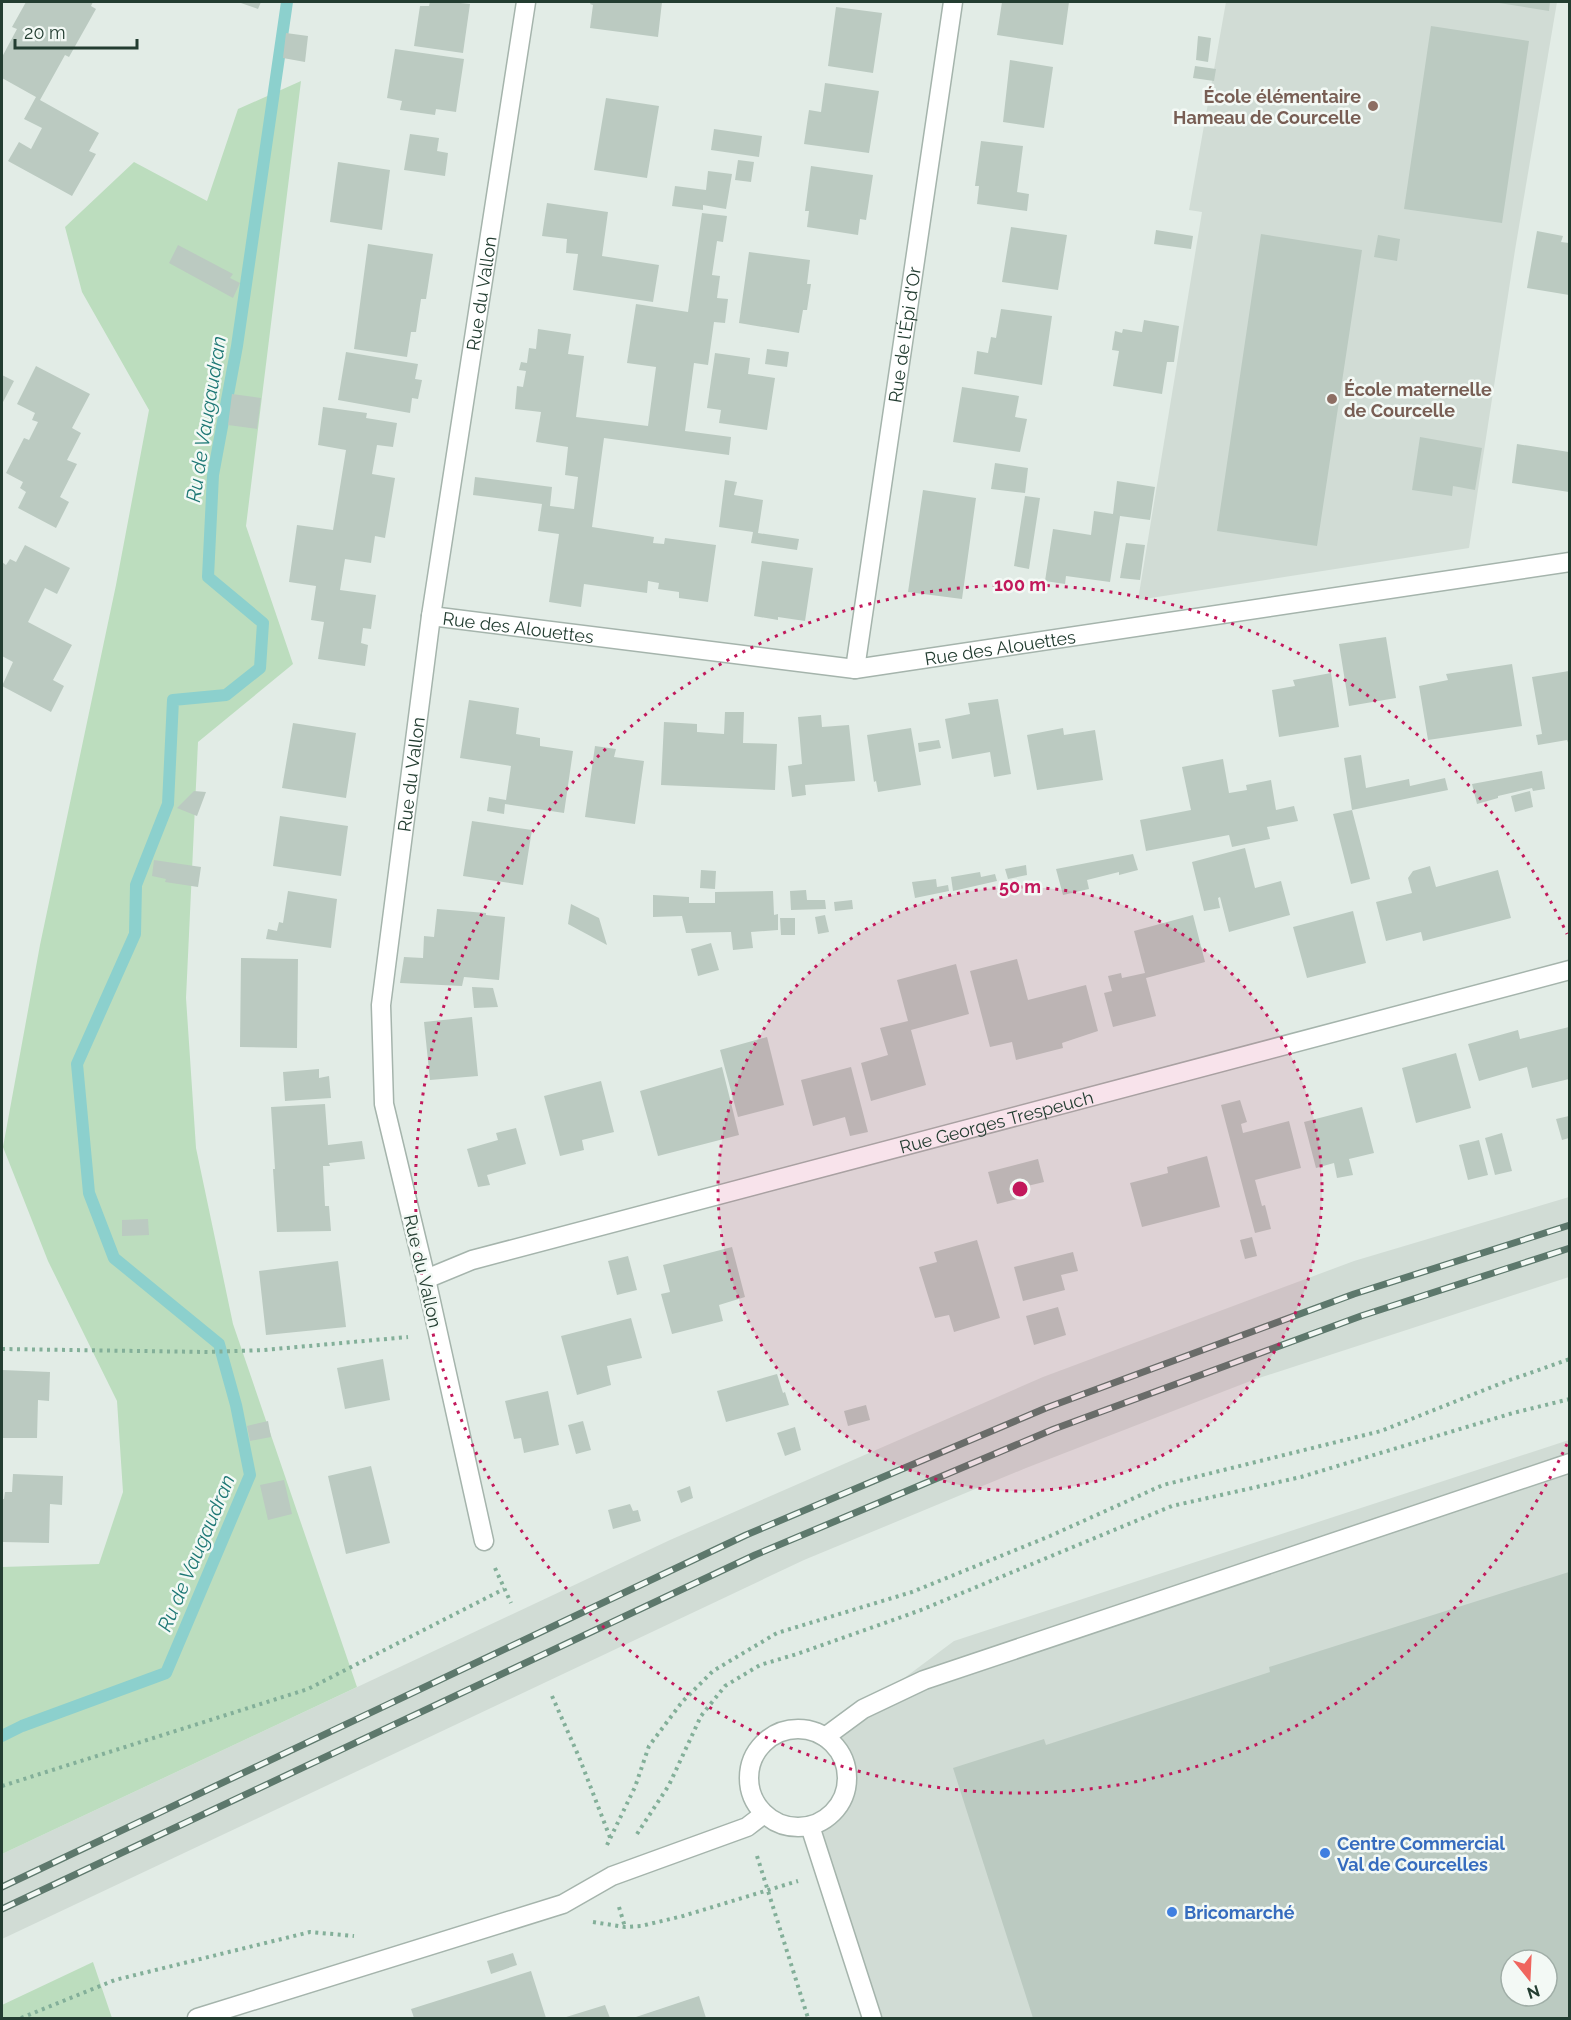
<svg xmlns="http://www.w3.org/2000/svg" width="1571" height="2020" viewBox="0 0 1571 2020" font-family="Raleway,sans-serif">
<rect width="100%" height="100%" fill="#e2ece6"/>
<path fill="#d1dcd5" fill-rule="evenodd" d="M1226,2H1557L1515,250L1469,548L1138,600L1202,212L1189,210Z
M1569,1197V1277L1253,1380L1026,1468L804,1560L2,1939V1854L670,1540L1043,1377L1354,1261Z
M1569,1440V2018H872L810,1826L823,1820L834,1811L842,1799L847,1786V1772L843,1758L836,1746L825,1737L954,1641ZM1511,1960H1547V1996H1511Z"/>
<path fill="#bcddbe" d="M301,81L246,526L293,664L198,742L186,998L196,1148L233,1324L357,1687L2,1854V1567L99,1564L123,1492L117,1401L48,1261L3,1147L40,945L116,585L149,410L82,292L65,227L134,162L207,201L238,109Z
M93,1962L112,2018H2V2005Z"/>
<g fill="none" stroke-linecap="round" stroke-linejoin="round">
<path stroke="#8cd0cd" stroke-width="12" d="M2,1736L22,1726L166,1673L250,1475L236,1405L219,1344L114,1258L89,1193L77,1064L135,934L136,885L168,804L173,700L226,695L260,668L263,623L208,577L213,475L237,346L287,2"/>
</g>
<path fill="#bbcac1" fill-rule="evenodd" d="M26,2H93L91,6L96,9L69,57L65,55L40,100L99,133L89,151L96,154L72,196L8,161L19,142L31,149L42,128L24,119L36,97L2,78V57L17,29L12,27Z
M238,2H261L258,9Z
M430,2H451L470,4L463,53L414,46L420,6H429Z
M591,2H662L658,37L590,28L593,5L590,4Z
M1002,2H1069L1063,45L997,35Z
M1493,2H1550L1549,11Z
M836,7L882,13L873,73L828,66Z
M1431,26L1529,41L1502,223L1404,209Z
M286,33L308,36L305,62L283,58Z
M1198,36L1211,38L1208,62L1196,60Z
M395,49L464,59L456,112L436,109L435,115L400,110L402,101L387,98Z
M1010,60L1053,67L1044,128L1003,122Z
M1195,66L1216,69L1214,81L1193,78Z
M825,83L879,91L869,153L804,144L809,110L821,112Z
M606,98L659,106L647,178L594,170Z
M714,129L762,136L759,157L711,150Z
M410,134L439,138L437,151L448,153L445,176L404,170Z
M981,141L1023,146L1017,192L1029,194L1027,211L977,204L979,186H975Z
M738,160L754,162L751,182L735,180Z
M338,162L390,170L382,230L330,222Z
M811,166L873,175L866,220L860,219L858,235L807,227L809,211H805Z
M708,171L732,174L726,209L703,205V210L672,206L675,186L706,190Z
M547,203L608,212L602,256L659,265L653,302L573,290L578,254L566,253L567,239L542,236Z
M702,213L727,216L723,242L717,241L712,275L720,276L717,298L728,299L725,323L714,322L708,365L694,363L685,431L731,437L729,455L604,438L592,527L654,537L653,543L664,544L665,538L716,545L708,602L679,598V592L658,589L659,583L648,581L647,593L584,584L581,607L549,602L559,534L538,531L542,504L473,495L475,477L552,487L550,506L574,509L578,477L565,475L568,447L536,442L541,412L515,409L517,386L523,387L526,371L519,370L521,362L527,363L529,348L536,349L538,329L571,334L568,354L584,356L576,417L648,426L656,367L627,363L636,304L688,312Z
M1011,227L1067,235L1058,290L1002,282Z
M1156,230L1193,236L1191,249L1154,244Z
M1537,231L1563,236L1561,242L1569,243V295L1527,288Z
M1261,234L1362,250L1317,546L1217,531Z
M1378,235L1400,239L1397,261L1374,257Z
M368,244L433,254L426,299H421L416,332H411L407,357L354,349Z
M178,245L233,274L230,278L240,283L233,298L169,263Z
M749,252L810,260L807,284H811L807,310H803L799,333L739,323Z
M1001,309L1052,316L1042,385L974,374L977,351L988,353L991,337L996,338Z
M1144,320L1179,326L1174,362H1167L1162,394L1113,386L1119,351L1112,350L1115,331L1122,333L1123,329L1142,332Z
M767,349L789,352L787,367L765,364Z
M346,352L418,364L415,379L422,380L418,399L412,398L410,413L338,400Z
M715,353L750,358L748,374L775,378L767,430L719,423L721,410L707,408Z
M36,366L90,394L72,428L81,433L67,460L77,464L60,497L69,502L56,528L18,508L26,492L20,488L23,482L6,473L24,438L29,440L38,422L32,420L35,413L17,404Z
M2,375L14,381L2,404Z
M962,387L1019,396L1015,417L1027,419L1020,452L953,442Z
M232,394L261,398L257,429L228,425Z
M323,407L367,413L366,418L397,423L393,447L377,445L372,474L395,478L385,538L375,536L371,563L345,559L340,590L376,595L371,629L363,628L361,643L368,645L365,666L318,659L324,622L311,620L316,586L289,582L297,525L333,530L346,450L318,445Z
M1420,437L1482,448L1475,490L1453,486L1452,496L1412,490Z
M1517,444L1569,452V492L1512,483Z
M995,463L1028,468L1025,493L991,489Z
M725,480L737,482L734,495L763,500L758,533L799,539L797,550L751,543L753,532L719,527Z
M1117,481L1155,487L1150,520L1120,516L1110,582L1066,576L1065,584L1045,581L1053,529L1091,535L1094,511L1113,514Z
M923,490L976,498L962,599L908,592Z
M1025,496L1040,498L1029,569L1014,566Z
M1126,543L1145,545L1140,580L1120,578Z
M25,545L70,568L57,594L45,588L28,622L72,645L53,680L64,686L51,712L2,686L13,662L2,656V562L6,565L10,559L16,562Z
M762,561L813,568L805,621L778,617V620L754,616Z
M1386,637L1396,698L1349,706L1339,644Z
M1512,664L1522,726L1428,740L1419,686L1448,680L1446,674Z
M1569,671V745L1567,740L1538,745L1536,735L1542,734L1532,677Z
M1331,673L1339,727L1279,737L1272,690L1295,686L1293,680Z
M998,699L1011,774L994,777L990,752L952,759L945,719L970,714L968,703Z
M469,700L519,708L516,734L540,738V746L573,751L564,813L505,804L504,814L487,811L489,797L506,800L511,766L460,758Z
M725,712H744L743,743L777,744L775,790L661,785L664,722L697,724V732L724,734Z
M821,715L822,727L849,725L855,781L805,785L806,795L792,797L788,766L802,764L798,717Z
M293,723L356,733L346,798L282,788Z
M911,728L921,785L878,792L876,781L874,782L867,735Z
M1063,728L1064,735L1095,730L1103,780L1037,790L1027,735Z
M939,740L941,748L919,752L918,743Z
M595,746L616,749L614,757L644,761L635,824L585,817Z
M1361,755L1366,788L1409,779L1410,786L1445,778L1448,790L1352,810L1344,758Z
M1223,759L1229,793L1247,790L1246,785L1271,780L1276,810L1294,806L1298,821L1267,827L1270,839L1232,847L1229,835L1146,851L1140,820L1191,810L1182,767Z
M1542,771L1545,789L1533,791L1532,788L1498,796V798L1477,804L1472,784Z
M194,791L206,792L197,816L177,808Z
M1530,791L1533,807L1515,812L1511,796Z
M1352,810L1370,879L1351,884L1333,814Z
M280,816L348,826L341,876L273,866Z
M472,821L532,830L523,885L463,876Z
M1245,848L1255,888L1281,881L1290,915L1229,932L1220,897L1218,898L1220,908L1204,911L1192,862Z
M1133,854L1138,870L1119,875V872L1087,880L1089,889L1063,895L1056,869Z
M154,860L201,867L198,887L165,882L166,879L152,876Z
M1026,865L1027,875L1008,879L1005,869Z
M1430,866L1436,887L1498,870L1511,918L1423,941L1421,932L1386,941L1376,902L1412,893L1408,878L1413,871Z
M701,870L716,871L715,889L700,888Z
M980,872L981,877L995,874L997,881L953,891L951,877Z
M936,879L937,887L948,885L949,891L915,898L912,882Z
M806,890L807,900H825L826,909L791,910L790,891Z
M288,891L337,899L331,948L266,939L268,929L277,931L279,922L283,923Z
M773,891L774,915L778,914V930L751,932L753,948L733,950L731,932L686,933L682,916L653,917V895L689,897V903H715V892Z
M852,900L853,909L835,911L834,902Z
M571,904L599,918L607,945L568,924Z
M437,909L486,913V915L505,917L499,980L464,977L462,986L400,983L404,957L423,958L424,936L434,937Z
M1353,911L1366,963L1307,978L1293,927Z
M825,915L829,932L818,934L815,917Z
M1193,915L1205,962L1146,978L1156,1016L1113,1027L1104,993L1112,991L1108,976L1121,973L1122,978L1145,973L1134,931Z
M780,918H795V935H781Z
M711,943L719,970L698,976L691,949Z
M241,958L298,959L297,1048L240,1047Z
M1017,959L1028,1000L1086,985L1098,1031L1062,1043L1063,1048L1016,1060L1012,1042L990,1047L970,971Z
M956,964L969,1014L911,1030L926,1085L871,1101L861,1063L888,1055L880,1028L908,1021L897,980Z
M472,987L493,988L498,1007L474,1008Z
M472,1017L478,1076L430,1080L424,1022Z
M1569,1027V1079L1532,1088L1527,1067L1479,1081L1468,1044L1518,1030L1520,1039Z
M767,1037L784,1105L738,1117L720,1050Z
M1456,1053L1471,1108L1416,1123L1402,1068Z
M722,1067L739,1135L658,1156L640,1091Z
M851,1067L868,1132L850,1136L845,1117L813,1126L801,1080Z
M319,1069V1078L329,1076L331,1098L285,1101L283,1072Z
M601,1081L614,1132L582,1140L584,1150L560,1156L544,1096Z
M1240,1100L1247,1122L1241,1124L1243,1133L1289,1121L1301,1168L1255,1180L1262,1206L1265,1205L1271,1229L1255,1233L1221,1105Z
M325,1104L328,1145L362,1141L365,1159L329,1163L330,1166H323L325,1206H329L331,1231L277,1232L273,1169H275L271,1107Z
M1362,1107L1374,1153L1349,1159L1353,1175L1337,1178L1334,1163L1316,1168L1304,1122Z
M1569,1116V1138L1562,1140L1556,1119Z
M516,1128L526,1164L487,1175L490,1185L478,1187L467,1149L498,1140L496,1133Z
M1502,1133L1512,1171L1495,1175L1485,1138Z
M1479,1140L1488,1175L1468,1180L1459,1145Z
M1207,1156L1220,1207L1142,1227L1130,1183L1168,1173L1167,1167Z
M1038,1159L1044,1182L1015,1189L1017,1199L997,1204L988,1172Z
M148,1219L149,1235L122,1236V1220Z
M1252,1237L1257,1256L1245,1259L1240,1240Z
M977,1240L1000,1318L954,1332L949,1315L935,1318L919,1267L937,1262L934,1252Z
M732,1247L745,1297L719,1305L723,1321L672,1334L661,1294L670,1292L663,1265Z
M1073,1252L1078,1271L1061,1275L1065,1290L1023,1301L1014,1267Z
M628,1256L637,1290L617,1295L608,1261Z
M338,1261L346,1327L266,1335L259,1271Z
M1058,1307L1066,1335L1034,1345L1026,1316Z
M631,1318L642,1358L607,1366L611,1385L577,1395L561,1336Z
M383,1359L390,1400L345,1409L337,1368Z
M2,1370L50,1372L49,1401L38,1400L37,1438H2Z
M777,1374L783,1393L785,1392L789,1405L726,1422L717,1391Z
M548,1391L559,1445L524,1453L521,1438L514,1439L505,1401Z
M866,1405L870,1420L848,1426L844,1411Z
M268,1421L271,1437L250,1441L247,1426Z
M583,1421L591,1450L576,1454L568,1425Z
M795,1427L801,1450L785,1456L777,1433Z
M371,1466L390,1543L346,1554L328,1476Z
M13,1474L63,1476L62,1505L50,1504L49,1543L2,1542V1499H4L5,1492H12Z
M284,1480L292,1514L268,1520L260,1485Z
M690,1486L693,1498L681,1503L677,1491Z
M630,1504L633,1511L638,1510L641,1521L613,1529L608,1510Z
M1569,1572V2018H1033L953,1768L1044,1739L1046,1745L1270,1672L1269,1667ZM1511,1960H1547V1996H1511Z
M513,1953L517,1965L491,1974L487,1961Z
M531,1971L546,2018H414L411,2009Z
M699,1996L706,2018H633Z
M605,2005L610,2018H563Z"/>
<g fill="none" stroke-linecap="round" stroke-linejoin="round">
<defs>
<g id="minor">
<path id="s1" d="M431,616L855,669L1570,562"/>
<path id="s2" d="M855,669L953,2"/>
<path id="s3" d="M426,1279L472,1260L1570,970"/>
<path id="s4" d="M484,1541L426,1279L384,1104L381,1005L431,616L526,2"/>
<circle cx="798" cy="1778" r="49"/>
<path d="M825,1737L863,1709L924,1680L1570,1463"/>
<path d="M810,1826L872,2018"/>
<path d="M197,2018L563,1904L612,1876L747,1827L764,1814"/>
</g>
</defs>
<use href="#minor" stroke="#a5b4ac" stroke-width="21"/>
<path stroke="#83af99" stroke-width="4" stroke-dasharray="3 4.5" stroke-linecap="butt" d="M2,1349L208,1352L264,1350L408,1337
M495,1568L511,1603
M552,1696L579,1757L611,1840
M2,1786L308,1689L504,1589
M637,1834L669,1785L701,1716L725,1686L760,1665L797,1654L921,1610L1172,1506L1301,1477L1513,1413L1570,1399
M607,1845L635,1787L649,1746L682,1702L713,1671L777,1633L912,1592L1050,1536L1163,1485L1381,1431L1507,1381L1570,1359
M757,1856L808,2018
M619,1907L625,1927
M593,1922L625,1927L641,1926L683,1916L798,1881
M21,2018L115,1980L310,1932L354,1936"/>
<use href="#minor" stroke="#fff" stroke-width="18"/>
<defs>
<path id="rail" d="M2,1887L746,1535L1046,1408L1354,1294L1570,1225
M2,1909L755,1555L1054,1429L1361,1316L1570,1248"/>
</defs>
<use href="#rail" stroke="#5d786c" stroke-width="7"/>
<use href="#rail" stroke="#f3f9f5" stroke-width="4.5" stroke-dasharray="14" stroke-linecap="butt"/>
</g>
<circle cx="1020" cy="1189" r="302" fill="#c2185b" fill-opacity=".12"/>
<g fill="none" stroke="#c2185b" stroke-width="3" stroke-dasharray="3 6">
<circle cx="1020" cy="1189" r="302"/>
<path d="M1567 1444A604 604 0 1 1 1567 934"/>
</g>
<g fill="#8d6e63" stroke="#f3f9f5" stroke-width="2">
<circle cx="1373" cy="106" r="6"/>
<circle cx="1332" cy="399" r="6"/>
</g>
<g fill="#3f7fe0" stroke="#f3f9f5" stroke-width="2">
<circle cx="1325" cy="1853" r="6"/>
<circle cx="1172" cy="1912" r="6"/>
</g>
<g text-anchor="middle" dominant-baseline="central" stroke-width="5" stroke-linejoin="round" paint-order="stroke">
<g font-size="18" font-weight="bold" fill="#785e54" stroke="#f3f9f5" text-anchor="end">
<text x="1361" y="96">École élémentaire<tspan x="1361" dy="21">Hameau de Courcelle</tspan></text>
<text x="1344" y="389" text-anchor="start">École maternelle<tspan x="1344" dy="21">de Courcelle</tspan></text>
</g>
<g font-size="18" fill="#233d31" stroke="#f3f9f5">
<text stroke="none"><textPath href="#s4" startOffset="1266">Rue du Vallon</textPath></text>
<text stroke="none"><textPath href="#s2" startOffset="338">Rue de l'Épi d'Or</textPath></text>
<text stroke="none"><textPath href="#s1" startOffset="88">Rue des Alouettes</textPath></text>
<text stroke="none"><textPath href="#s1" startOffset="574">Rue des Alouettes</textPath></text>
<text stroke="none"><textPath href="#s4" startOffset="780">Rue du Vallon</textPath></text>
<text stroke="none"><textPath href="#s3" startOffset="592">Rue Georges Trespeuch</textPath></text>
<text transform="translate(423 1271) rotate(77)">Rue du Vallon</text>
</g>
<g font-size="18" font-weight="bold" fill="#366cbe" stroke="#f3f9f5" text-anchor="start">
<text x="1337" y="1843">Centre Commercial<tspan x="1337" dy="21">Val de Courcelles</tspan></text>
<text x="1184" y="1912">Bricomarché</text>
</g>
<g font-size="20" font-style="italic" fill="#1e7875" stroke="#f3f9f5">
<text transform="translate(206 419) rotate(-81)">Ru de Vaugaudran</text>
<text transform="translate(196 1553) rotate(-67)">Ru de Vaugaudran</text>
</g>
</g>
<circle cx="1020" cy="1189" r="9" fill="#c2185b" stroke="#f3f9f5" stroke-width="3"/>
<g font-size="18" text-anchor="middle" font-weight="bold" fill="#c2185b" stroke="#f3f9f5" stroke-width="5" stroke-linejoin="round" paint-order="stroke">
<text x="1020" y="591">100 m</text>
<text x="1020" y="893">50 m</text>
</g>
<rect width="1571" height="2020" fill="none" stroke="#233d31" stroke-width="6"/>
<g transform="translate(1529 1978) rotate(162)"><circle r="28" fill="#f3f9f5" stroke="#a0aea7" stroke-width="1.5"/>
<path d="M0-4.5L10 22L0 15L-10 22Z" fill="#ef655e"/>
<text y="-9" font-size="16" font-weight="bold" text-anchor="middle" fill="#233d31">N</text>
</g>
<path d="M15 39v9h122v-9" fill="none" stroke="#233d31" stroke-width="3"/>
<text x="24" y="39" font-size="18" fill="#233d31" stroke="#f3f9f5" stroke-width="4.5" paint-order="stroke">20 m</text>
</svg>
